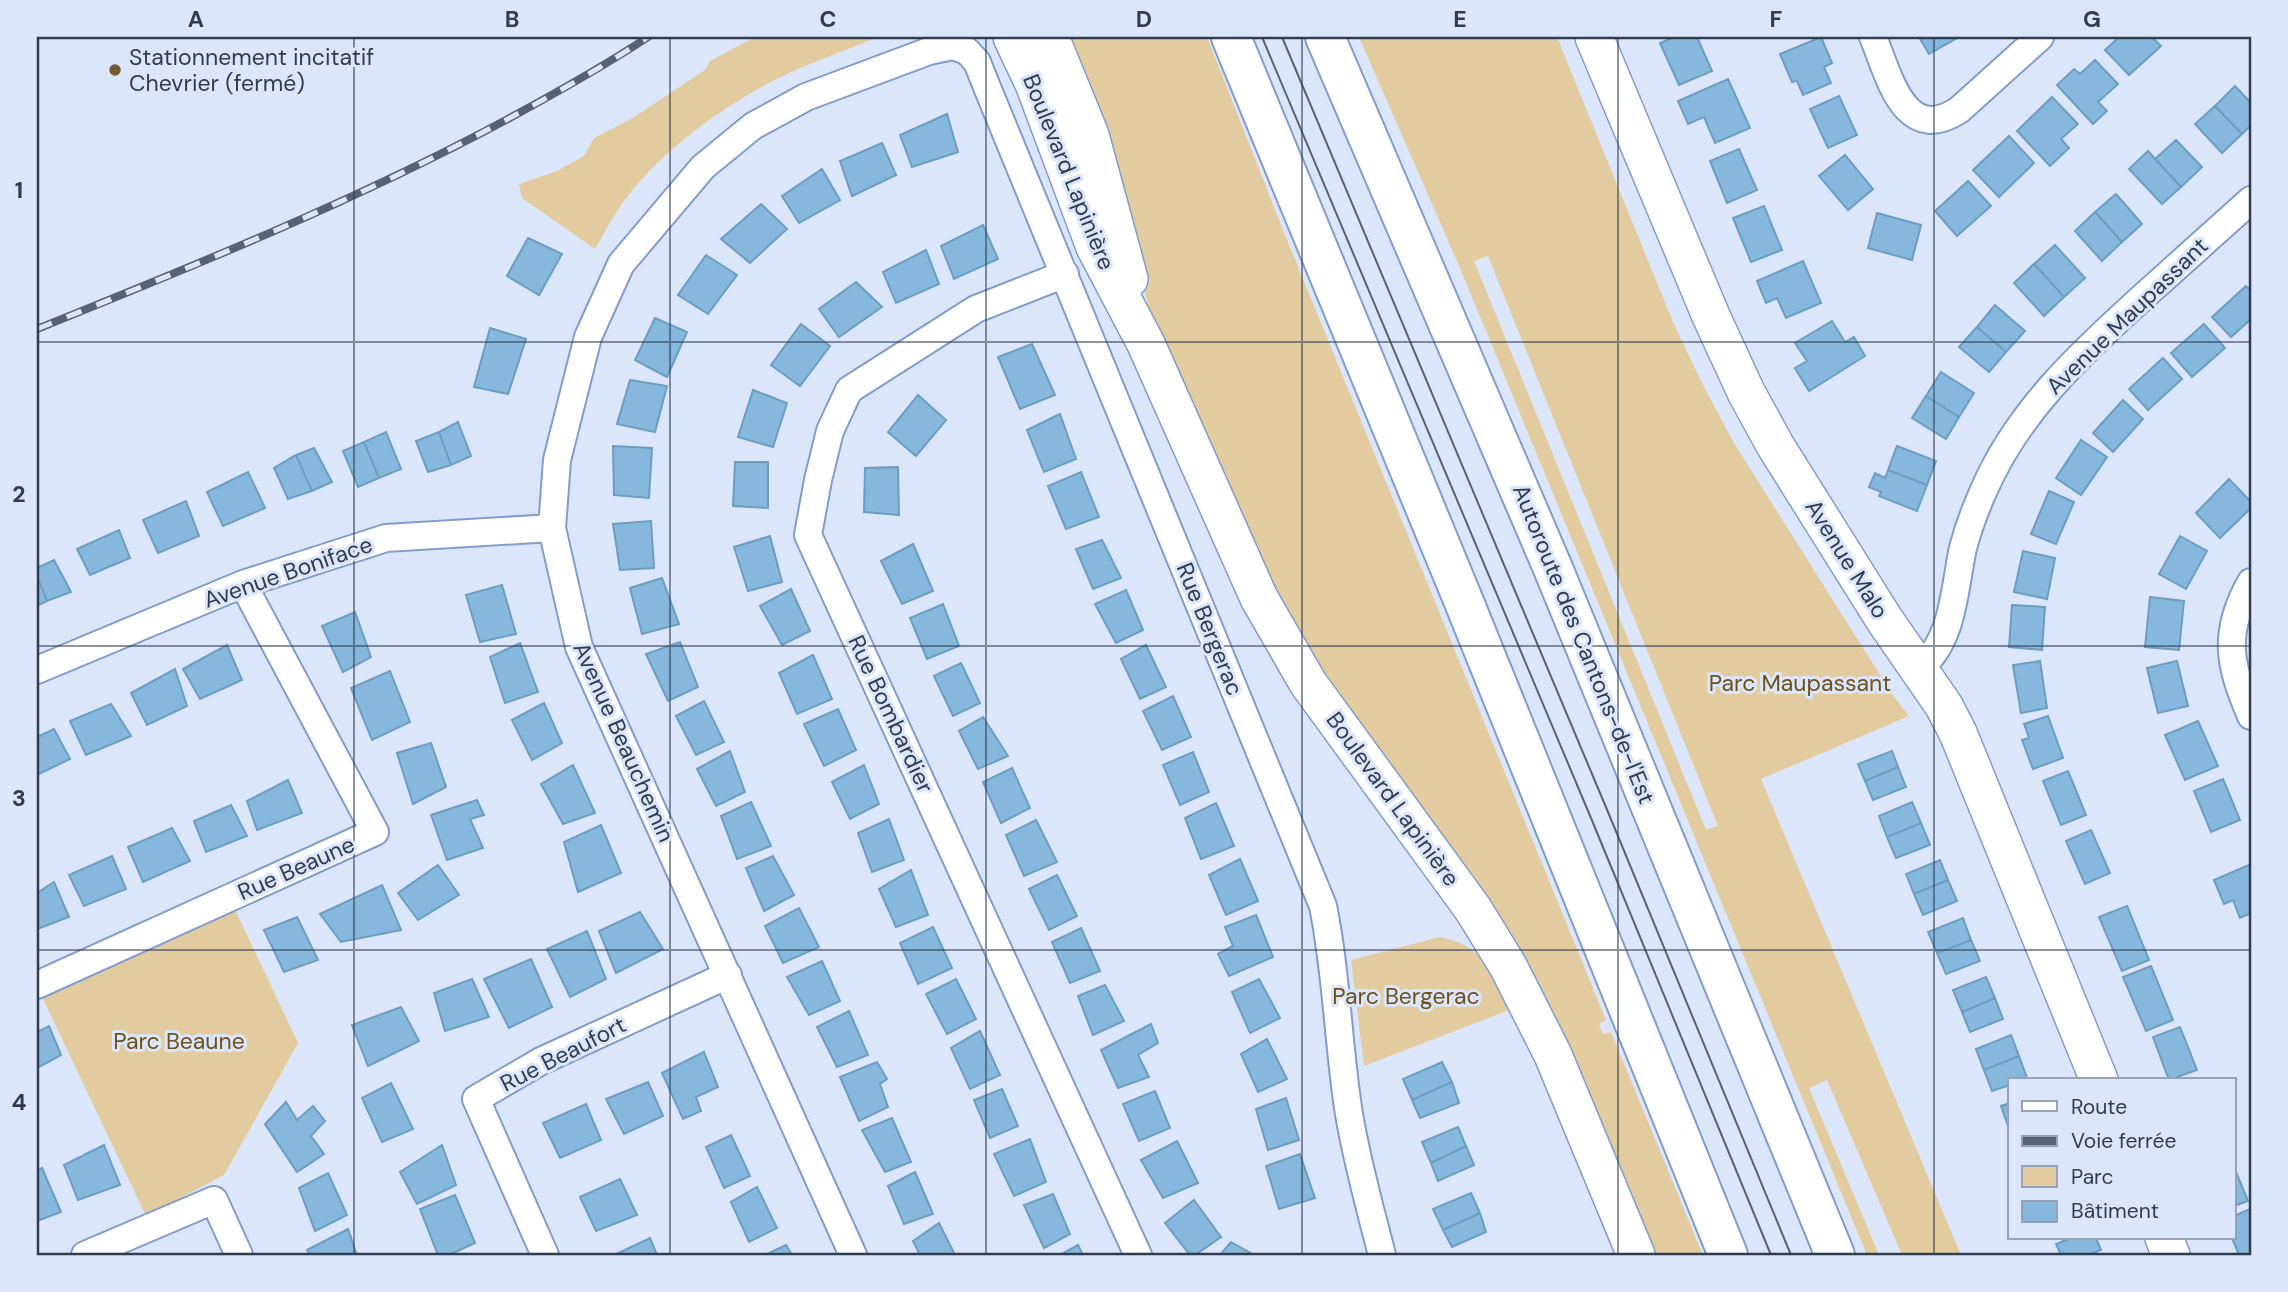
<svg xmlns="http://www.w3.org/2000/svg" width="2288" height="1292" viewBox="0 0 2288 1292" font-family="'DM Sans',sans-serif">
<rect width="100%" height="100%" fill="#dbe6fa"/>
<path fill="#e3cba0" fill-rule="evenodd" d="M755,37H878C845,51 811,62 779,78C722,106 655,155 619,208C610,221 603,236 595,249L522,198L519,184L557,171L584,156L594,138L631,119L705,70L710,61Z
M1066,37H1207L1283,230L1606,1020L1599,1024L1603,1034L1611,1032L1702,1253L1697,1255H1654L1569,1048L1314,661L1281,607L1150,313L1141,275Z
M1359,37H1557L1673,322L1701,381L1734,443L1892,694L1909,716L1761,779L1961,1255H1902L1827,1080L1809,1088L1879,1255H1867L1460,268ZM1488,256L1718,826L1706,830L1474,261Z
M232,903L298,1043L224,1175L146,1216L37,986Z
M1440,937C1485,946 1492,972 1512,1009L1364,1066L1351,960Z"/>
<path fill="#86b8dd" stroke="#6c9dc1" stroke-width="2" d="M1674,37H1697L1712,71L1679,85L1660,43Z
M1821,37L1832,63L1824,67L1831,83L1803,95L1797,81L1792,82L1780,54Z
M1919,37H1959L1929,54Z
M2119,37H2152L2161,46L2129,75L2105,50Z
M2095,60L2118,84L2098,102L2107,111L2093,124L2057,85L2074,69L2080,74Z
M1728,79L1750,128L1715,143L1704,117L1688,124L1678,101Z
M2235,86L2251,103V125L2242,134L2215,106Z
M1839,96L1857,135L1828,148L1810,109Z
M2052,97L2078,124L2061,139L2069,148L2050,166L2017,131Z
M2215,106L2242,134L2222,153L2195,124Z
M947,114L958,152L912,167L900,135Z
M2009,136L2034,163L1999,197L1973,170Z
M2176,140L2202,167L2181,187L2155,159Z
M882,143L896,175L852,196L840,161Z
M1739,149L1757,190L1727,203L1710,161Z
M2148,151L2181,187L2162,204L2129,169Z
M1845,155L1873,189L1848,210L1819,176Z
M822,169L840,200L799,223L782,196Z
M1968,181L1991,206L1957,236L1935,211Z
M2116,194L2142,224L2122,242L2095,212Z
M761,204L787,229L750,263L721,239Z
M1764,206L1782,250L1751,262L1733,218Z
M2095,212L2122,242L2102,261L2075,231Z
M1877,213L1921,225L1912,260L1868,248Z
M983,225L998,259L954,279L941,246Z
M528,238L562,254L539,295L507,276Z
M2055,245L2085,278L2064,297L2034,264Z
M926,250L939,284L896,303L883,272Z
M706,255L737,275L708,314L678,295Z
M1803,261L1821,303L1786,318L1777,298L1766,303L1757,281Z
M2034,264L2064,297L2044,316L2014,283Z
M856,282L882,307L839,337L819,309Z
M2246,286L2251,291V319L2231,337L2212,317Z
M1995,305L2025,331L2006,352L1977,327Z
M655,318L687,332L667,377L635,360Z
M1832,321L1845,342L1854,337L1865,356L1809,391L1795,368L1807,361L1795,343Z
M801,324L830,346L800,386L771,365Z
M2204,324L2225,348L2192,377L2171,353Z
M1977,327L2006,352L1989,372L1959,347Z
M490,328L526,339L508,394L474,387Z
M1032,344L1055,395L1020,409L998,357Z
M2163,358L2182,379L2148,410L2129,389Z
M1941,372L1974,393L1959,417L1926,396Z
M630,380L667,386L655,432L617,424Z
M753,390L787,403L773,447L738,437Z
M918,395L946,420L916,456L888,432Z
M1926,396L1959,417L1946,439L1912,418Z
M2123,400L2143,419L2113,452L2093,433Z
M1060,414L1076,459L1044,472L1027,430Z
M458,422L471,456L451,465L439,432Z
M386,432L401,469L379,478L364,442Z
M439,432L451,465L428,472L416,441Z
M2081,440L2107,457L2081,495L2056,478Z
M364,442L379,478L358,487L343,451Z
M613,446L652,448L649,498L614,495Z
M1897,446L1936,461L1927,485L1888,470Z
M314,448L332,482L312,491L296,455Z
M296,455L312,491L288,499L274,468Z
M735,462H768V508L733,506Z
M898,467L899,515L864,512L865,468Z
M1888,470L1927,485L1917,511L1879,496L1881,492L1869,487L1875,473L1885,478Z
M248,472L265,508L223,526L207,492Z
M1081,472L1099,517L1066,529L1048,486Z
M2229,479L2251,502V508L2220,538L2196,513Z
M2049,491L2074,502L2056,544L2031,534Z
M186,501L199,536L158,553L143,520Z
M651,521L654,568L620,570L613,524Z
M119,530L130,558L90,575L77,549Z
M770,536L782,582L748,591L734,547Z
M2180,536L2207,551L2186,589L2159,574Z
M1102,540L1121,578L1093,589L1076,549Z
M913,544L933,591L902,604L881,561Z
M2023,551L2055,558L2047,599L2014,592Z
M54,560L71,592L47,601L37,576V568Z
M37,576L47,601L37,606Z
M662,578L679,624L642,634L630,588Z
M502,585L516,634L480,642L466,595Z
M791,589L810,631L782,645L760,606Z
M1126,590L1143,630L1116,643L1095,604Z
M2150,597L2184,601L2179,650L2145,647Z
M943,604L959,646L927,659L910,618Z
M2012,605L2045,607L2042,650L2009,647Z
M355,612L371,657L343,672L322,626Z
M680,642L698,687L668,701L646,654Z
M520,643L538,692L505,703L490,657Z
M227,645L242,680L200,699L183,669Z
M1146,645L1166,687L1140,699L1121,659Z
M813,655L832,699L797,714L779,673Z
M2040,661L2047,708L2021,713L2013,665Z
M2177,661L2188,706L2158,713L2147,668Z
M961,663L980,703L953,716L934,676Z
M175,669L187,706L147,725L131,693Z
M390,671L410,722L372,740L351,688Z
M1173,696L1191,737L1162,750L1143,711Z
M704,701L724,742L696,755L676,716Z
M544,703L562,743L532,760L512,720Z
M111,704L131,736L86,755L70,721Z
M838,709L856,750L824,766L804,724Z
M2048,716L2063,758L2033,769L2022,740L2029,738L2024,724Z
M983,717L1008,756L978,769L959,731Z
M2198,721L2218,766L2185,780L2165,735Z
M54,729L70,759L37,775V737Z
M431,743L446,787L413,804L397,753Z
M730,751L745,792L716,806L697,769Z
M1892,751L1898,767L1865,781L1858,764Z
M1193,752L1209,792L1180,805L1163,765Z
M573,765L595,813L563,824L541,784Z
M864,765L879,804L850,819L832,782Z
M1898,767L1906,787L1873,800L1865,781Z
M1012,768L1030,808L1001,823L983,782Z
M2068,771L2086,815L2061,825L2043,781Z
M2223,779L2240,820L2211,832L2194,791Z
M288,780L302,813L257,830L247,801Z
M477,800L484,815L470,819L483,848L447,860L431,815Z
M751,802L771,846L737,859L721,816Z
M1912,802L1921,823L1887,837L1879,816Z
M1216,803L1234,846L1201,859L1185,818Z
M231,805L247,836L206,852L194,821Z
M889,819L904,860L872,872L858,833Z
M1036,820L1057,862L1024,876L1006,835Z
M1921,823L1930,845L1896,858L1887,837Z
M601,825L621,873L578,892L564,842Z
M172,828L190,861L143,882L128,847Z
M2091,830L2110,873L2085,884L2066,841Z
M112,856L126,889L84,906L69,875Z
M773,856L794,895L764,911L746,868Z
M1240,859L1258,901L1226,915L1209,875Z
M1940,860L1948,880L1914,894L1906,874Z
M2251,864V913L2240,918L2233,900L2224,904L2214,880Z
M438,865L459,895L418,920L398,893Z
M911,870L928,915L896,927L879,889Z
M1057,875L1077,916L1049,930L1029,889Z
M1948,880L1957,901L1923,915L1914,894Z
M54,882L69,917L37,929V893Z
M382,885L401,930L341,942L320,914Z
M2127,906L2149,960L2122,971L2099,917Z
M799,908L819,947L783,963L765,926Z
M640,912L663,949L616,973L599,931Z
M1256,915L1273,957L1229,976L1218,954L1233,946L1225,927Z
M297,917L318,960L284,972L264,930Z
M1963,918L1971,940L1937,953L1928,932Z
M933,927L952,968L918,984L900,943Z
M1081,928L1100,971L1070,983L1052,942Z
M587,931L606,979L570,997L547,949Z
M1971,940L1980,961L1946,974L1937,953Z
M531,959L552,1007L509,1028L484,979Z
M822,961L840,1001L809,1015L787,977Z
M2151,966L2173,1020L2146,1031L2123,977Z
M1986,977L1995,998L1962,1012L1953,990Z
M472,979L489,1017L445,1031L434,993Z
M956,979L976,1019L947,1034L926,994Z
M1259,979L1280,1018L1250,1033L1232,992Z
M1105,985L1124,1021L1093,1035L1078,996Z
M1995,998L2003,1019L1970,1032L1962,1012Z
M401,1007L419,1041L368,1066L352,1025Z
M849,1011L868,1055L837,1067L817,1027Z
M1151,1024L1158,1043L1138,1055L1149,1077L1118,1088L1101,1050Z
M49,1026L61,1055L37,1068V1032Z
M2180,1027L2197,1070L2169,1080L2153,1037Z
M980,1031L1000,1075L970,1089L951,1048Z
M2011,1035L2019,1056L1984,1070L1976,1049Z
M1267,1039L1287,1079L1258,1092L1241,1054Z
M704,1052L718,1087L696,1097L701,1111L683,1119L662,1073Z
M2019,1056L2027,1078L2010,1080V1085L1992,1091L1984,1070Z
M877,1062L887,1079L880,1084L888,1107L859,1121L840,1077Z
M1442,1062L1452,1082L1412,1100L1403,1079Z
M648,1082L663,1116L624,1134L606,1099Z
M1452,1082L1459,1103L1420,1118L1412,1100Z
M391,1083L413,1129L382,1142L362,1098Z
M1002,1089L1018,1126L990,1138L974,1100Z
M1155,1091L1170,1128L1139,1141L1123,1104Z
M1286,1098L1299,1140L1268,1150L1256,1109Z
M286,1102L297,1120L313,1106L325,1121L311,1136L324,1154L297,1172L265,1124Z
M2010,1103V1125L2008,1126L2001,1106Z
M586,1104L601,1140L560,1158L543,1123Z
M892,1118L911,1162L885,1172L862,1130Z
M1458,1127L1466,1146L1431,1163L1422,1142Z
M731,1135L750,1176L724,1188L706,1147Z
M1030,1139L1046,1182L1014,1196L994,1154Z
M1177,1141L1198,1183L1163,1198L1141,1160Z
M104,1145L120,1185L78,1200L64,1165Z
M442,1145L456,1185L417,1204L400,1172Z
M1466,1146L1474,1165L1438,1181L1431,1163Z
M1300,1154L1315,1198L1279,1209L1266,1166Z
M2234,1167L2248,1201L2234,1206Z
M42,1168L61,1212L37,1221V1171Z
M915,1172L933,1214L904,1224L888,1186Z
M328,1173L347,1215L315,1231L299,1188Z
M620,1179L637,1215L596,1231L580,1197Z
M757,1187L777,1228L749,1242L731,1202Z
M1471,1193L1480,1213L1443,1230L1433,1209Z
M1053,1194L1070,1234L1044,1248L1024,1205Z
M455,1195L475,1243L449,1255H438L420,1209Z
M1194,1200L1221,1237L1195,1255H1190L1165,1223Z
M2250,1209L2251,1255H2239L2232,1238H2234V1216Z
M1480,1213L1486,1232L1452,1247L1443,1230Z
M939,1223L955,1255H920L913,1241Z
M348,1229L357,1255H310L307,1250Z
M650,1238L657,1255H617L616,1254Z
M2071,1238H2096L2101,1250L2088,1255H2061L2056,1244Z
M1231,1242L1254,1255H1220Z
M786,1245L792,1255H765Z
M1078,1245L1083,1255H1060Z"/>
<g fill="none" stroke-linecap="round" stroke-linejoin="round">
<defs>
<path id="street" d="M1873,37C1889,75 1904,146 1959,110L2040,37
M1065,274L976,309L849,390L830,431L818,480L808,535L1138,1255
M2251,582C2222,633 2229,665 2251,716
M1918,669C1954,642 1954,589 1963,548C1968,529 1975,510 1983,492C2017,412 2080,354 2144,296C2180,264 2215,232 2251,200
M37,670L243,584L386,538L552,528
M37,985L375,832L243,584
M85,1255L214,1200L239,1255
M545,1255L476,1099L541,1061L728,975
M853,1255L579,647L552,528L557,460L588,337L621,264L703,167L753,126L806,97L929,51L953,46L967,51L977,62L987,87L1323,906C1337,975 1338,1045 1349,1114C1357,1162 1370,1208 1382,1255"/>
<path id="secondary" d="M1012,37L1035,86L1095,247L1146,344L1259,598L1308,683L1473,909L1508,966L1553,1055L1636,1255
M1050,37L1090,135L1129,279
M1594,37L1711,316L1746,392L1775,445L1884,619L1944,706L1958,733L2099,1080
M2164,1238L2171,1255"/>
<path id="highway" d="M1231,37L1464,602L1728,1255
M1325,37L1552,566L1835,1255"/>
</defs>
<use href="#street" stroke="#829dcb" stroke-width="30"/>
<use href="#secondary" stroke="#829dcb" stroke-width="40"/>
<use href="#highway" stroke="#829dcb" stroke-width="42"/>
<use href="#street" stroke="#fff" stroke-width="26"/>
<use href="#secondary" stroke="#fff" stroke-width="37"/>
<use href="#highway" stroke="#fff" stroke-width="38"/>
<path stroke="#566275" stroke-width="2" d="M1262,37L1591,818L1771,1255
M1282,37L1608,812L1791,1255"/>
<defs>
<path id="rail" d="M37,329C196,265 355,201 506,120C554,94 603,67 648,37"/>
</defs>
<use href="#rail" stroke="#566275" stroke-width="8"/>
<use href="#rail" stroke="#dbe6fa" stroke-width="5" stroke-dasharray="16" stroke-linecap="butt"/>
</g>
<path fill="none" stroke="#303c4f" stroke-width="2" stroke-opacity="0.55" d="M354,37V1255M670,37V1255M986,37V1255M1302,37V1255M1618,37V1255M1934,37V1255M37,342H2251M37,646H2251M37,950H2251"/>
<circle fill="#745a2c" stroke="#dbe6fa" stroke-width="2.5" cx="115" cy="70" r="7"/>
<g text-anchor="middle" dominant-baseline="central" stroke-width="6" stroke-linejoin="round" paint-order="stroke">
<g font-size="23" fill="#303c4f" stroke="#dbe6fa" text-anchor="start">
<text x="129" y="57">Stationnement incitatif<tspan x="129" dy="26">Chevrier (fermé)</tspan></text>
</g>
<g font-size="23" fill="#303c4f" stroke="#dbe6fa">
<text transform="translate(1069 172) rotate(68)">Boulevard Lapinière</text>
<text transform="translate(2127 316) rotate(-44)">Avenue Maupassant</text>
<text transform="translate(1847 559) rotate(58)">Avenue Malo</text>
<text transform="translate(288 572) rotate(-19)">Avenue Boniface</text>
<text transform="translate(1210 629) rotate(68)">Rue Bergerac</text>
<text transform="translate(1584 644) rotate(68)">Autoroute des Cantons-de-l'Est</text>
<text transform="translate(891 714) rotate(65)">Rue Bombardier</text>
<text transform="translate(624 742) rotate(66)">Avenue Beauchemin</text>
<text transform="translate(1393 799) rotate(54)">Boulevard Lapinière</text>
<text transform="translate(296 868) rotate(-24)">Rue Beaune</text>
<text transform="translate(563 1054) rotate(-27)">Rue Beaufort</text>
</g>
<g font-size="23" fill="#6e521d" stroke="#dbe6fa">
<text x="1800" y="683">Parc Maupassant</text>
<text x="1406" y="996">Parc Bergerac</text>
<text x="179" y="1041">Parc Beaune</text>
</g>
</g>
<rect width="2288" height="1292" fill="none" stroke="#dbe6fa" stroke-width="77"/>
<rect x="2008" y="1078" width="228" height="161" fill="#dbe6fa" stroke="#97a2b6" stroke-width="2"/>
<rect x="2022" y="1101" width="35" height="10" fill="#ffffff" stroke="#97a2b6" stroke-width="2"/>
<text x="2071" y="1114" font-size="21" fill="#303c4f">Route</text>
<rect x="2022" y="1136" width="35" height="10" fill="#566275" stroke="#97a2b6" stroke-width="2"/>
<text x="2071" y="1148" font-size="21" fill="#303c4f">Voie ferrée</text>
<rect x="2022" y="1166" width="35" height="21" fill="#e3cba0" stroke="#97a2b6" stroke-width="2"/>
<text x="2071" y="1184" font-size="21" fill="#303c4f">Parc</text>
<rect x="2022" y="1201" width="35" height="21" fill="#86b8dd" stroke="#97a2b6" stroke-width="2"/>
<text x="2071" y="1218" font-size="21" fill="#303c4f">Bâtiment</text>
<rect x="38" y="38" width="2212" height="1216" fill="none" stroke="#303c4f" stroke-width="2.5"/>
<g font-size="23" text-anchor="middle" font-weight="bold" fill="#303c4f">
<text x="196" y="27">A</text>
<text x="512" y="27">B</text>
<text x="828" y="27">C</text>
<text x="1144" y="27">D</text>
<text x="1460" y="27">E</text>
<text x="1776" y="27">F</text>
<text x="2092" y="27">G</text>
<text x="19" y="198">1</text>
<text x="19" y="502">2</text>
<text x="19" y="806">3</text>
<text x="19" y="1110">4</text>
</g>
</svg>
